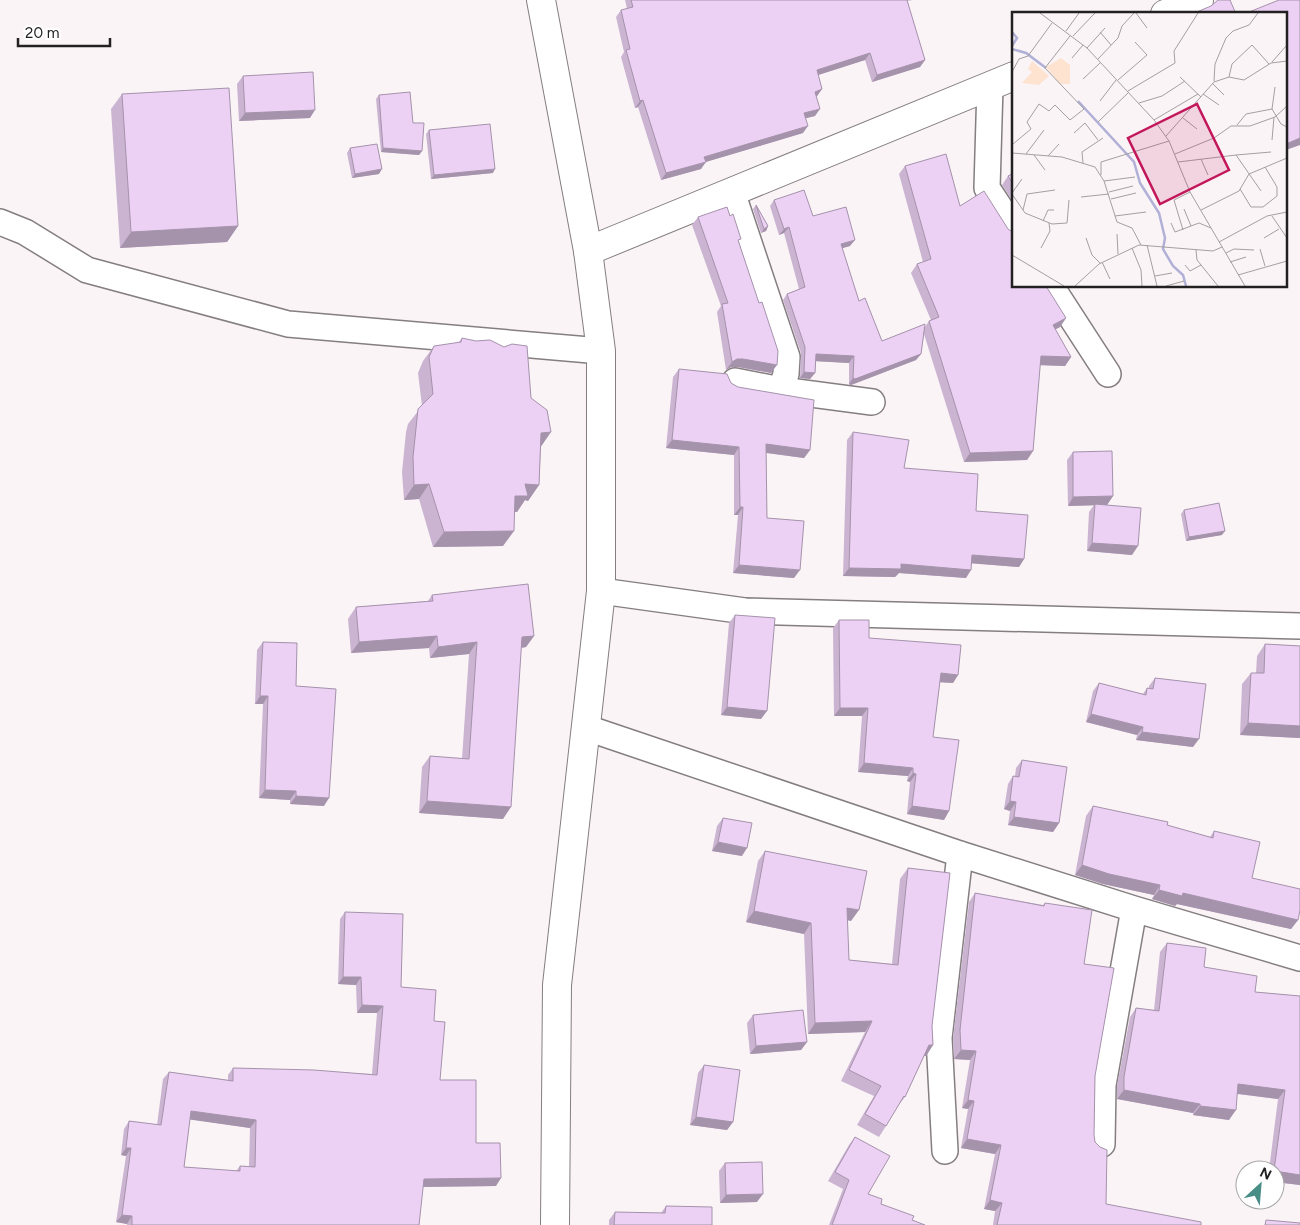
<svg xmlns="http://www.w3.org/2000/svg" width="1300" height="1225" viewBox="0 0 1300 1225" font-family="Figtree,sans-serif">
<rect width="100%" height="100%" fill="#fbf4f7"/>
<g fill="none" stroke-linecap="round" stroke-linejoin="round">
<defs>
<path id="minor" d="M990,86L987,188L1014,229
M732,192L787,357L786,374L781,390
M0,222L25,232L87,270L288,324L601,351
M1051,286L1108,374
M735,381L781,390L872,402
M601,591L745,611L1300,626
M587,728L960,854L1134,909L1300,958
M1102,1144L1103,1085L1134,909
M945,1151L939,1038L960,854"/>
<path id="tertiary" d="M1165,14L1199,0
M588,251L1014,76"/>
<path id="secondary" d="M541,0L588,251L601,351V591L557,985L555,1225"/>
</defs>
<use href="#minor" stroke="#847e80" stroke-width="28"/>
<use href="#tertiary" stroke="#847e80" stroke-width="30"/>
<use href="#secondary" stroke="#847e80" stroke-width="30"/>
<use href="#minor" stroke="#fff" stroke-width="25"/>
<use href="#tertiary" stroke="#fff" stroke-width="28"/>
<use href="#secondary" stroke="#fff" stroke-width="28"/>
</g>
<path fill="#cbb4d2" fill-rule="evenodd" d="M625,0H913L907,1L925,60L920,67L872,82L865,60L818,75L822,89L817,96L816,97L815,116L805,118L803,133L705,162L701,169L661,180L638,107L635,108L621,57L624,52L616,17L621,10L627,9Z
M243,76L310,118L239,121L237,84Z
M122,94L238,226L227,242L120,248L111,109Z
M379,95L413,123L422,151L419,155L381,152L376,99Z
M429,130L493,173L431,179L426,134Z
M350,148L379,174L352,178L347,153Z
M905,166L960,206L1014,286L1066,318L1060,327L1055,329L1071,357L1065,366L1040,365L1033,451L1027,460L964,462L924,334L921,354L916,360L851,385L849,384V363L816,361L815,373L810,379L800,378L801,353L783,300L787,294L799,289L784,233L779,235L770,206L774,200L813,216L850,246L842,248L859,301L882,341L925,327L929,321L931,320L911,273L917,264L923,262L899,174Z
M1014,173V203L1002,185L1008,176Z
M756,205L768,226L766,231L761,233L753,209Z
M698,217L739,242L771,373L738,367H731L726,370L717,312L721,306L692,225Z
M462,338L531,398L541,446L539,485L528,501L525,500L517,512H515L503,546L433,547L419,499L404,500L402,472L406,432L408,424L422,406L418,373L423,361L434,346L458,343Z
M679,369L731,383L810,450L804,458L766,453L767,518L794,578L733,573L738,515H734V455L666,448L673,377Z
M853,432L904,468L976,511L1024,559L1019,567L972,563L966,578L899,573L895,577L843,576L847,440Z
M1073,452L1113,496L1107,505L1132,555L1087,551L1089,512L1094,505L1068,506L1067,460Z
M1184,510L1222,535L1186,541L1181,514Z
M432,595L534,636L526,647L521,648L503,819L419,813L422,767L430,756L462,759L469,654L430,658L429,648L351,653L348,619L356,607L428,601Z
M735,615L761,719L721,715L729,623Z
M839,620L869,638L958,675L953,683L940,682L933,737L949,811L944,820L907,814L910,782L907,781L908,776L858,772L862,716H834L833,628Z
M263,642L296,686L324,806L290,804V800L259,798L263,704H255L257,650Z
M1265,644L1300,646V738L1240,735L1242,684L1251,673H1256L1257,656Z
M1155,678L1193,747L1136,740L1137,735L1086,722L1093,691L1099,683L1143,694L1147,688H1149V686Z
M1022,760L1059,823L1053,832L1008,825L1010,811L1004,809L1008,784L1013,776H1015L1016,768Z
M1093,806L1167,825L1210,837L1214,831L1252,878L1298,920L1291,929L1177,904L1175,906L1152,899L1154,895L1103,884L1075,875L1086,816Z
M723,818L742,856L712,851L717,826Z
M765,851L851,921L847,920L849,960L892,964L900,879L908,868L932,1026L933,1045L926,1056H924L905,1097L897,1107L886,1126L879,1137L857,1125L874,1096L841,1081L865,1032L808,1034L804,934L746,922L758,861Z
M975,893L1043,905L1045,903L1084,964L1095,1076L1094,1135L1106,1204L1201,1225H993L995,1211L984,1209L995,1154L961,1148L968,1109L962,1108L970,1060L954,1059L953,1038L969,902Z
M345,912L401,987L434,1021L440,1080L476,1143L496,1186L423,1187L419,1225H127V1224L116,1222L126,1156L121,1155L124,1129L129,1121L157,1125L163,1079L169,1072L228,1080V1075L233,1068L372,1074L377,1013H357L356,985L338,984L340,919ZM190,1119L250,1128L249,1166H240L236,1171L184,1167Z
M1167,943L1204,967L1255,992L1300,996V1185L1275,1182V1170H1269L1278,1099L1237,1094L1229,1120L1193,1115V1113L1117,1099V1086L1130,1017L1136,1008L1154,1010L1160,952Z
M753,1015L807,1042L801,1050L750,1054L747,1023Z
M704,1065L733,1122L727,1130L690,1125L698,1073Z
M855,1137L868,1194L881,1204L912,1220L925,1225H829L843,1189L828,1181L849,1145Z
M725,1163L757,1202L720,1203L719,1171Z
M666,1206L712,1225H609V1220L615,1212L661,1213Z"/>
<path fill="#a592ab" d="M870,53L865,60L812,77L817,70Z
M925,60L920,67L872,82L877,75Z
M822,89L817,96L810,98L815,92Z
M643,100L638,107L635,108L640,101Z
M820,109L815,116L799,120L804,113Z
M315,110L310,118L239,121L245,113Z
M808,126L803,133L699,164L704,157Z
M1300,138V145L1286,150V144Z
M383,148L422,151L419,155L381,152Z
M706,162L701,169L661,180L666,173Z
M382,169L379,174L352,178L355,174Z
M495,169L493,173L431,179L434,175Z
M238,226L227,242L120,248L131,232Z
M768,226L766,231L761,233L764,229Z
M789,227L784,233L779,235L784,229Z
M855,240L850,246L836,250L841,244Z
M1066,318L1060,327L1047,334L1053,325Z
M816,354L854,356L849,363L812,361Z
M921,354L916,360L851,385L849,384L853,378Z
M1041,356L1071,357L1065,366L1035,365Z
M737,359H743L777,365L771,373L738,367H731L726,370L732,362Z
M804,372L815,373L810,379L800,378Z
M551,432L540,448L541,433Z
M672,440L739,447L734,455L666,448Z
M766,444L810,450L804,458L760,452Z
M1033,451L1027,460L964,462L970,453Z
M429,484L419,499L404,500L414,485Z
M525,484L539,485L528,501L525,500L517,512L504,511L515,496Z
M1113,496L1107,505L1068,506L1073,497Z
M740,507H743L738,515H734Z
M514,531L503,546L433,547L444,532Z
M1225,531L1222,535L1186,541L1189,537Z
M1092,543L1138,546L1132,555L1087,551Z
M972,555L1024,559L1019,567L967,563Z
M901,564L971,570L966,578L899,573L895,577L843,576L849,568Z
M739,565L800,570L794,578L733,573Z
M437,636L429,648L351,653L359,642Z
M534,636L526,647L514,649L522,637Z
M477,642L469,654L430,658L438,647Z
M941,673L958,675L953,683L935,682Z
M260,696H268L263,704H255Z
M727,707L767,711L761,719L721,715Z
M840,708H868L862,716H834Z
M1091,714L1143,727L1137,735L1086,722Z
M1248,723L1300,726V738L1240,735Z
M1142,732L1199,739L1193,747L1136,740Z
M864,763L913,768L908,776L858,772Z
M913,773L916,774L910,782L907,781Z
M265,790L296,791L290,800L259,798Z
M296,796L329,798L324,806L290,804Z
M427,801L511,807L503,819L419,813Z
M1010,801L1016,802L1010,811L1004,809Z
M912,806L949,811L944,820L907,814Z
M1014,817L1059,823L1053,832L1008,825Z
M718,842L747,848L742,856L712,851Z
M1082,865L1160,885L1154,895L1103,884L1075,875Z
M1159,890L1183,893L1298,920L1291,929L1177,904L1175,906L1152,899Z
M847,908L859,910L851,921L839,918Z
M754,911L811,923L804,934L746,922Z
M343,977H361L356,985L338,984Z
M362,1005L383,1006L377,1013H357Z
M872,1021L865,1032L808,1034L815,1023Z
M807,1042L801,1050L750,1054L756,1046Z
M929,1045H933L926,1056H922Z
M961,1050L976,1051L970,1060L954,1059Z
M1238,1084L1285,1090L1278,1099L1232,1093Z
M1124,1090L1200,1104L1193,1113L1117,1099Z
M968,1100L974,1101L968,1109L962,1108Z
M1200,1106L1236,1110L1229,1120L1193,1115Z
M191,1111L256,1120L250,1128L186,1119Z
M696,1117L733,1122L727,1130L690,1125Z
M967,1139L1001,1145L995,1154L961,1148Z
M126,1148H131L126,1156L121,1155Z
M1275,1171L1300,1175V1185L1275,1182Z
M501,1178L496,1186L418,1187L424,1179Z
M763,1194L757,1202L720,1203L726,1195Z
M990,1200L1002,1203L995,1211L984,1209Z
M122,1215L132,1216L127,1224L116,1222Z"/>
<path fill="#ecd1f4" stroke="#a592ab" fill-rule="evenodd" d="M631,0H907L925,60L877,75L870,53L817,70L822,89L815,92L820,109L804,113L808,126L704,157L706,162L666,173L643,100L640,101L626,50L630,49L621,10L633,7Z
M1218,0H1230L1236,14H1192L1211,6Z
M1279,0H1300V138L1286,144V14H1244Z
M313,72L315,110L245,113L243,76Z
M229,88L238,226L131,232L122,94Z
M410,92L413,123H424L422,151L383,148L379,95Z
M490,124L495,169L434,175L429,130Z
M377,144L382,169L355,174L350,148Z
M946,154L960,206L984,191L1008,229L1014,233V286H1046L1066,318L1053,325L1071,357L1041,356L1033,451L970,453L929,321L939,317L917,264L931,259L905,166Z
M1014,173V185L1008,176Z
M804,190L813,216L846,207L855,240L841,244L859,301L865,298L882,341L925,324L921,354L855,379L853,378L854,356L816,354L815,373L804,372L805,347L787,294L805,287L789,227L784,229L774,200Z
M756,205L768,226L764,229Z
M727,207L730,216L733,214L741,239L738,240L759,303L762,302L778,351L777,365L743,359H737L732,362L722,304L728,303L698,217Z
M462,338L476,341L490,340L504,347L512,344L527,346L531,398L547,410L551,432L541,433L539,485L525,484L528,496H515L514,531L444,532L429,484L414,485L413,457L418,409L433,394L429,357L434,346L461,342Z
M679,369L727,374L731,383L738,387L814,400L810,450L766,444L767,518L804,521L800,570L739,565L743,507H740L739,447L672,440Z
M853,432L909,440L904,468L978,474L976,511L1028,515L1024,559L972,555L971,570L901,564V569L849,568Z
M1112,451L1113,496L1073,497V452Z
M1219,503L1225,531L1189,537L1184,510Z
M1095,504L1141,508L1138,546L1092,543Z
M528,584L534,636L522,637L511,807L427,801L430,756L469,759L477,642L438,647L437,636L359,642L356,607L433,601L432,595Z
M735,615L775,618L767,711L727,707Z
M839,620H869V638L961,645L958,675L941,673L933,737L959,740L949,811L912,806L916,774L913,773V768L864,763L868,708H840Z
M263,642L297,643L296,686L336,689L329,798L296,796V791L265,790L268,696H260Z
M1265,644L1300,646V726L1248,723L1251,673H1264Z
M1155,678L1206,684L1199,739L1142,732L1143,727L1091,714L1099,683L1146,695L1147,688L1153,689Z
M1022,760L1067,767L1059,823L1014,817L1016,802L1010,801L1013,776L1019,777Z
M1093,806L1168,822L1167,825L1213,838L1214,831L1260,842L1252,878L1300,889V910L1298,920L1183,893L1182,896L1159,890L1160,885L1109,874L1082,865Z
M723,818L752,823L747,848L718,842Z
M765,851L867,871L859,910L847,908L849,960L898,965L908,868L950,873L932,1026L933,1045H929L905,1097L904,1096L886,1126L865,1114L881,1086L849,1070L872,1021L815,1023L811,923L754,911Z
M975,893L1044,906L1045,903L1092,910L1084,964L1114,968L1095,1076L1094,1135L1095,1142L1100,1147L1107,1150L1106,1204L1201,1222V1225H997L1002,1203L990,1200L1001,1145L967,1139L974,1101L968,1100L976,1051L961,1050L960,1030Z
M345,912L403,914L401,987L436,990L434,1021L445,1022L440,1080H476V1143H500L501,1178L424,1179L419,1225H132V1216L122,1215L131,1148H126L129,1121L161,1125L169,1072L233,1081V1068L314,1070L377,1075L383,1006L362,1005L361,977H343ZM191,1111L256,1120L255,1167L240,1166V1171L184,1167Z
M1167,943L1206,948L1204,967L1257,976L1255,992L1300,996V1175L1275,1171V1170H1274L1285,1090L1238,1084L1236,1110L1200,1106V1104L1124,1090V1077L1136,1008L1159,1011Z
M803,1010L807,1042L756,1046L753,1015Z
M704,1065L740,1070L733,1122L696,1117Z
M855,1137L890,1156L868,1194L882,1199L881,1204L914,1216L912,1220L925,1225H832L849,1180L835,1172Z
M762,1162L763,1194L726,1195L725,1163Z
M666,1206L712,1207V1225H614L615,1212L665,1213Z
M1266,1220L1300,1223V1225H1265Z"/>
<g transform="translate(1012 12)">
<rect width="275" height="275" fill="#fbf4f7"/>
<path d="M49,46L58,53V72H48L34,55ZM20,49L37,64L27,73L10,71L20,60L16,57Z" fill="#fee3d0"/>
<path fill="none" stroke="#b1b0d7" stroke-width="2.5" d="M0,20L5,26L0,34M0,37L14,41L34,56M66,89L122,150L128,171L147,201L153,226L151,237L161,254L171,263L174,274"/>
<path fill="none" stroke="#a49fa1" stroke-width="1" d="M28,1L75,36L142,108L157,129L178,180L233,274M124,1L135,16M54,19L67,1M88,20L99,33M61,24L83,1M75,36L93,16M60,46L71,33M86,47L106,26L110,14L122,1M260,50L275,33M0,60L7,47L16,44L40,11M168,65L189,85M217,65L220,52L240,33L257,52M71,67L88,51M106,68L135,43L123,30M202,69L203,52L214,26L221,19L237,13L246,1M200,71L212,83M263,75L260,97L269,112L275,115M116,79L163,51L162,39L186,1M191,82L207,93M88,89L104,68M127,91L150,84L173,69M171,106L185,117M142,108L186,82M86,110L117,80M225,113L234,102L260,97M62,121L73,111L86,128M154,124L202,70L217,65L232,68L259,51L275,49M260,128L262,105M1,132L19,117L15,110L27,92L37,99L43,93L58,108L72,97L33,56L58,24M0,141L50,145L83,155L92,169L105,210L120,216L129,233M14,142L32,118M163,142L202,126L219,114H238L263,105L275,94M22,143L33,158M224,143L259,140M36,144L47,132M189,147L196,163M166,150L224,143L249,179M71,151L70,140L91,126M89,163V150L157,129M92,169L123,165M228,177L239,195H251L265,184V175L253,155M97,180L121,174M0,181L10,167M0,182L13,201L40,212L55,211L57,188M69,185L97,182M99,187L124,181M172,197L179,214M11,198L15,182L43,178M189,198L227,179L237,162L275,146M103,204L134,200M260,204L275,226M31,209L36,198H42M159,211L163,220L187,211L199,216M171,218L162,188L178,180M105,222L106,242M74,226L80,243L88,251M252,226L267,217M207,230L255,204L275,200M135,233L145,274M29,236L38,219L37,211M120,236L129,258L130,274M248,237L253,254M184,238L185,248L206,274M214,241L222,237L242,238M0,243L52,274M90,250L98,267M218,250L234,245M173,253L178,259L189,253M226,263L275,249M143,264L160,261M63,274L87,252L127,233L201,239L210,235M154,274L172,269"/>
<path fill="#c2185b" fill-opacity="0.15" stroke="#c2185b" stroke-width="2.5" d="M185,92L217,158L148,192L116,126Z"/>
<rect width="275" height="275" fill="none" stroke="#222021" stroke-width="2.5"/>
</g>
<g transform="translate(1260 1185) rotate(26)"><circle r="24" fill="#ffffff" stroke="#a7a6a6"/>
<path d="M0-4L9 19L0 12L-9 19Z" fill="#488e87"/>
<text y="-8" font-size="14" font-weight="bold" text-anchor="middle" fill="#222021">N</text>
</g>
<path d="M18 38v8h92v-8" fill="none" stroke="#222021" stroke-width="2.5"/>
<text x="25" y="38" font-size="15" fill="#222021" stroke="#ffffff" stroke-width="4" paint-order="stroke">20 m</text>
</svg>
